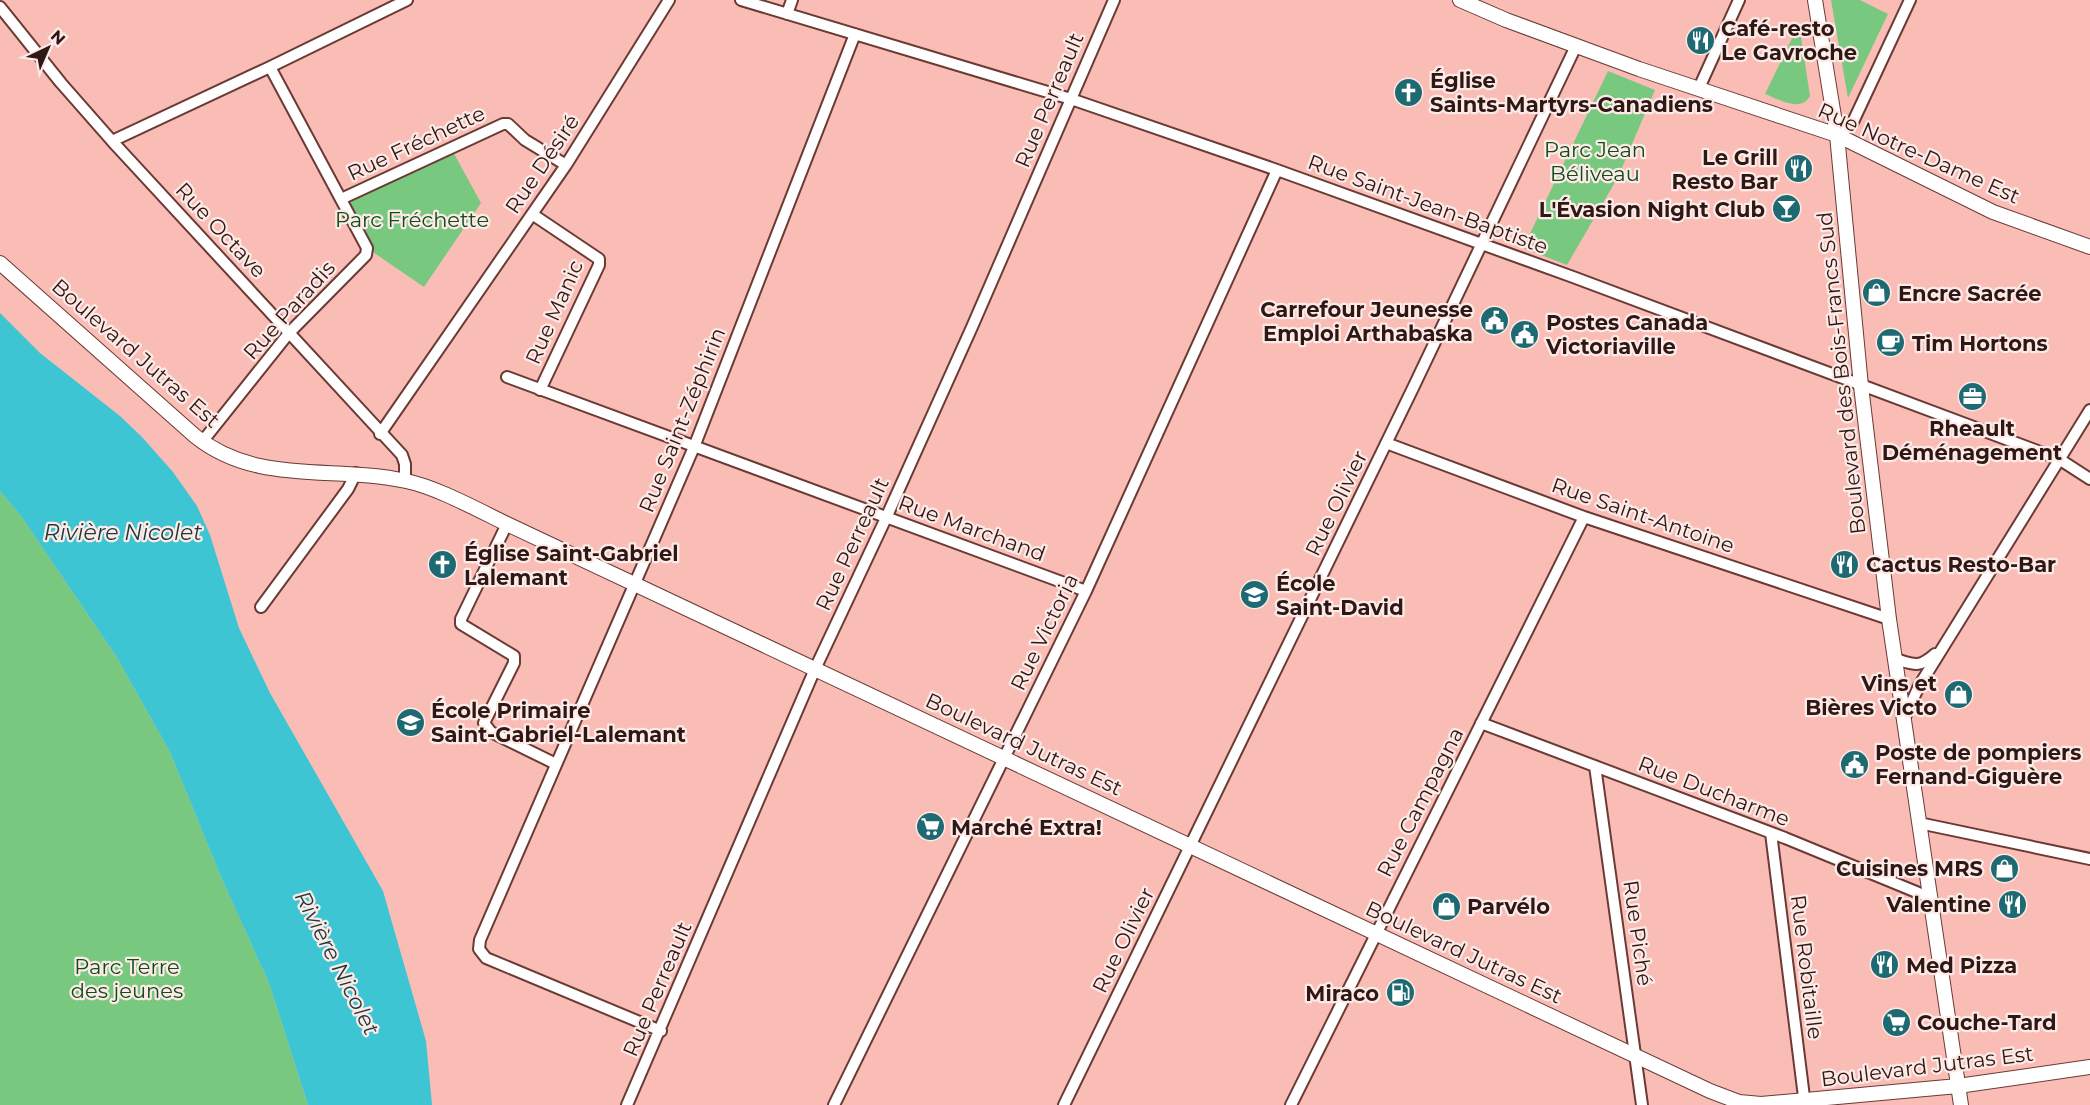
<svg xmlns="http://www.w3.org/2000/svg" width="2090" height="1105" viewBox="0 0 2090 1105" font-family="Montserrat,sans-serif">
<rect width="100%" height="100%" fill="#f9bdb6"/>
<path fill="#78c97f" d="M1831,0H1860L1888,14L1848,98Z
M1799,24L1810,96C1801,113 1778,99 1765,94Z
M1608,71L1655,90L1618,177L1567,265L1523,248Z
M451,148L481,203L424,287L367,248L341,199Z
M0,491L21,516L116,656L170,752L221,877L269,983L308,1105H0Z"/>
<path fill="#3ec5d4" d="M0,313L40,353L120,416L142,437L173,472L197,506L210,535L239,628L270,693L383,891L426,1041L432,1105H308L269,983L221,877L170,752L116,656L21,516L0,491Z"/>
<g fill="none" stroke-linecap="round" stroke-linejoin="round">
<defs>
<path id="street" d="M741,0L1071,99L1277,170L1573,277L2059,459L2090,479
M0,7L61,83L112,141L402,455L405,464V480
M787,14L792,0
M1699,88L1739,0
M1837,135L1852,124L1910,0
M112,141L270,67L407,0
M341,199L503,124H508L525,140L566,165
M532,214L599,259V265L540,390
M507,377L1086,591
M380,434L566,165L669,0
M202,442L289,333L366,255L367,248L270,67
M1386,443L1584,517L1889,619
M507,524L461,619V624L514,656V663L484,723L491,732L556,764
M261,607L348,489L356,473
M1896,659C1915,665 1919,668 1935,654
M1904,719L1919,686L2090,410
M1481,723L1785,838L1931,898
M1595,766L1642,1105
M1919,823L2090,859
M1771,833L1805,1105
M661,1031L486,958L479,949L480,940L694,447L855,34
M627,1105L815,669L886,518L972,327L1114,0
M834,1105L1086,591L1277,170
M1064,1105L1413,388L1576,46
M1291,1105L1584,517"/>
<path id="secondary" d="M1460,0L1506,20L1639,69L1837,135L1993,212L2090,247
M1815,0L1837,135L1861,386L1889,619L1961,1105
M0,263L195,436C257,486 334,465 406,481C436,487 478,510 507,524L1710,1091L1739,1102L1761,1104L1958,1086L2090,1067"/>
</defs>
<use href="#street" stroke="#6b3a35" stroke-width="14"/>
<use href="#secondary" stroke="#6b3a35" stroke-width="16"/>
<use href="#street" stroke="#fff" stroke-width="10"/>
<use href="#secondary" stroke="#fff" stroke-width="14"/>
</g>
<defs>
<symbol id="restaurant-disc" viewBox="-11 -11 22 22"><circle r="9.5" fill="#1e6a72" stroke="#fdeae7"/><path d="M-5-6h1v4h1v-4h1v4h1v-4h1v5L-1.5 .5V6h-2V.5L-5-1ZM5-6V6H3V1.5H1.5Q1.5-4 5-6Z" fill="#fff"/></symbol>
<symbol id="church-disc" viewBox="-11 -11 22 22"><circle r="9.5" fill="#1e6a72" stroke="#fdeae7"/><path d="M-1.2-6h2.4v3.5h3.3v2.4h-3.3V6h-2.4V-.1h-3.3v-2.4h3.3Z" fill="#fff"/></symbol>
<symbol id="bar-disc" viewBox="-11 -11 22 22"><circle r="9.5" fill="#1e6a72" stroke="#fdeae7"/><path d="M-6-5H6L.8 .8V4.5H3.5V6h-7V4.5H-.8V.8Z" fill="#fff"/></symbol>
<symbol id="shop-disc" viewBox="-11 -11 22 22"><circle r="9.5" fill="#1e6a72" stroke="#fdeae7"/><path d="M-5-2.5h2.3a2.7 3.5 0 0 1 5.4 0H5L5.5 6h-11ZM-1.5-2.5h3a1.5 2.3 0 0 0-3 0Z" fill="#fff"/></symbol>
<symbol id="civic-disc" viewBox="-11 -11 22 22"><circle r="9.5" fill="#1e6a72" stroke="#fdeae7"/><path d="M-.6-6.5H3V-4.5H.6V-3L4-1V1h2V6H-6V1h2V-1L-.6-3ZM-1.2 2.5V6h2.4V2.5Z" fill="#fff"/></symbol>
<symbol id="cafe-disc" viewBox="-11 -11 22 22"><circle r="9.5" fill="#1e6a72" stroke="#fdeae7"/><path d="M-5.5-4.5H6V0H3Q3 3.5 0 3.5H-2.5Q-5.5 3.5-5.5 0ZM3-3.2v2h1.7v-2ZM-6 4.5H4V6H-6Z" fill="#fff"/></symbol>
<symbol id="office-disc" viewBox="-11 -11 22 22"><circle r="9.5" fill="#1e6a72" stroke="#fdeae7"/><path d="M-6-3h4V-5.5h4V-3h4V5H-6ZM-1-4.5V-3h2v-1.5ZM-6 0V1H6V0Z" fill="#fff"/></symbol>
<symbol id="school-disc" viewBox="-11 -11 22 22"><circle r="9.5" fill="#1e6a72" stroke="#fdeae7"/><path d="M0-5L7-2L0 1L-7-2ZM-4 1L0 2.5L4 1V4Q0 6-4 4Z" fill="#fff"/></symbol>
<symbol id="supermarket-disc" viewBox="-11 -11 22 22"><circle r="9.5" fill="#1e6a72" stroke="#fdeae7"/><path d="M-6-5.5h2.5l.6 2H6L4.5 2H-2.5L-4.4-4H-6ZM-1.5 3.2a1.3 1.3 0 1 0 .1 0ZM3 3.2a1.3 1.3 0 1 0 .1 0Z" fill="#fff"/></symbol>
<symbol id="fuel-disc" viewBox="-11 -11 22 22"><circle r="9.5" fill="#1e6a72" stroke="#fdeae7"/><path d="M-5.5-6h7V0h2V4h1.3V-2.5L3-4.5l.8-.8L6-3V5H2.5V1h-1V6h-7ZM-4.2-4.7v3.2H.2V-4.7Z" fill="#fff"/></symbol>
</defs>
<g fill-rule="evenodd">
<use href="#restaurant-disc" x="1684" y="24" width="33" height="33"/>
<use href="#church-disc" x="1392" y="76" width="33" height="33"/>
<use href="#restaurant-disc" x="1782" y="152" width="33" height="33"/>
<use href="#bar-disc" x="1770" y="192" width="33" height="33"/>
<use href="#shop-disc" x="1860" y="276" width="33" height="33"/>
<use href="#civic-disc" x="1478" y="304" width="33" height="33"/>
<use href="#civic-disc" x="1508" y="318" width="33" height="33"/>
<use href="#cafe-disc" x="1874" y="326" width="33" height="33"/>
<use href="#office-disc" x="1956" y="380" width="33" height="33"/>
<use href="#restaurant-disc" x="1828" y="548" width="33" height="33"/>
<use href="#church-disc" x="426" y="548" width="33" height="33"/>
<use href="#school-disc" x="1238" y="578" width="33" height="33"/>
<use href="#shop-disc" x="1942" y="678" width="33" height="33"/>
<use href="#school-disc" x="394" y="706" width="33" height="33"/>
<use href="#civic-disc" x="1838" y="748" width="33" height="33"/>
<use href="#supermarket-disc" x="914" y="810" width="33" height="33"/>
<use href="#shop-disc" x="1988" y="852" width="33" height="33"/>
<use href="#restaurant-disc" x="1996" y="888" width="33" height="33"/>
<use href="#shop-disc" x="1430" y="890" width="33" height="33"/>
<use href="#restaurant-disc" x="1868" y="948" width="33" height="33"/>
<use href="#fuel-disc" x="1384" y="976" width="33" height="33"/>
<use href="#supermarket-disc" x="1880" y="1006" width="33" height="33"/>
</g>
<g text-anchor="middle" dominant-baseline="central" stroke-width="4.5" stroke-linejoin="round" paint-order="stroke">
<g font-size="21" font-weight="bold" fill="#2e1816" stroke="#fdeae7" text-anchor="start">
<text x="1721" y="28">Café-resto<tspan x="1721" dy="24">Le Gavroche</tspan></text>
<text x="1430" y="80">Église<tspan x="1430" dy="24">Saints-Martyrs-Canadiens</tspan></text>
<text x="1778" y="157" text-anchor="end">Le Grill<tspan x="1778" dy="24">Resto Bar</tspan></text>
<text x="1765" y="209" text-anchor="end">L'Évasion Night Club</text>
<text x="1898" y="293">Encre Sacrée</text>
<text x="1473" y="309" text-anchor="end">Carrefour Jeunesse<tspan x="1473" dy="24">Emploi Arthabaska</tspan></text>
<text x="1546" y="322">Postes Canada<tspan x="1546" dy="24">Victoriaville</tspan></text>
<text x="1912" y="343">Tim Hortons</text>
<text x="1972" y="428" text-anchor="middle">Rheault<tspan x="1972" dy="24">Déménagement</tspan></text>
<text x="464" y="553">Église Saint-Gabriel<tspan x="464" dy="24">Lalemant</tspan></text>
<text x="1866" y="564">Cactus Resto-Bar</text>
<text x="1276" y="583">École<tspan x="1276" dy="24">Saint-David</tspan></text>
<text x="1937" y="683" text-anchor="end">Vins et<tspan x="1937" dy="24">Bières Victo</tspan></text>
<text x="431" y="710">École Primaire<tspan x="431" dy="24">Saint-Gabriel-Lalemant</tspan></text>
<text x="1875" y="752">Poste de pompiers<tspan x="1875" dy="24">Fernand-Giguère</tspan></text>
<text x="951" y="827">Marché Extra!</text>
<text x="1983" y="868" text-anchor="end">Cuisines MRS</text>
<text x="1991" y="904" text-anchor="end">Valentine</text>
<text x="1467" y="906">Parvélo</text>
<text x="1906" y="965">Med Pizza</text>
<text x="1379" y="993" text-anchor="end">Miraco</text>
<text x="1917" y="1022">Couche-Tard</text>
</g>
<g font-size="21" fill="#2e1816" stroke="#fdeae7">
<text transform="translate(1049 100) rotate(-67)">Rue Perreault</text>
<text transform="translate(416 143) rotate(-25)">Rue Fréchette</text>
<text transform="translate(1919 153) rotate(24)">Rue Notre-Dame Est</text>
<text transform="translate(542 164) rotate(-56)">Rue Désiré</text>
<text transform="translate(1428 204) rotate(20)">Rue Saint-Jean-Baptiste</text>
<text transform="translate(221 230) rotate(47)">Rue Octave</text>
<text transform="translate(289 310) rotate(-48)">Rue Paradis</text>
<text transform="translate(554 312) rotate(-66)">Rue Manic</text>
<text transform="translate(136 353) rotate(41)">Boulevard Jutras Est</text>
<text transform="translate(1841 373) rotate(-96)">Boulevard des Bois-Francs Sud</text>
<text transform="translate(682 420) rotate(-68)">Rue Saint-Zéphirin</text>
<text transform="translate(1336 503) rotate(-64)">Rue Olivier</text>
<text transform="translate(1643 515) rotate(19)">Rue Saint-Antoine</text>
<text transform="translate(972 528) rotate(20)">Rue Marchand</text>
<text transform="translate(852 544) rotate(-65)">Rue Perreault</text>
<text transform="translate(1044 632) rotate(-64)">Rue Victoria</text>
<text transform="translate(1024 744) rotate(25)">Boulevard Jutras Est</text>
<text transform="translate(1714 791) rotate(21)">Rue Ducharme</text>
<text transform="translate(1420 802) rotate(-63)">Rue Campagna</text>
<text transform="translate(1638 933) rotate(82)">Rue Piché</text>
<text transform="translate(1123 940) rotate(-64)">Rue Olivier</text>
<text transform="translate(1464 952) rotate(25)">Boulevard Jutras Est</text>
<text transform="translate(1807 967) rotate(83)">Rue Robitaille</text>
<text transform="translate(657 989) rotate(-67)">Rue Perreault</text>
<text transform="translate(1927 1066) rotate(-7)">Boulevard Jutras Est</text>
</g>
<g font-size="21" fill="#0c4d19" stroke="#fdeae7">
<text x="1595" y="149">Parc Jean<tspan x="1595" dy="24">Béliveau</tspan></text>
<text x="412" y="219">Parc Fréchette</text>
<text x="127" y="966">Parc Terre<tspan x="127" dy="24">des jeunes</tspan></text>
</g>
<g font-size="22" font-style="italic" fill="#1b383b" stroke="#fdeae7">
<text x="123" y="532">Rivière Nicolet</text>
<text transform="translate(337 963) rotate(63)">Rivière Nicolet</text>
</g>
</g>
<g transform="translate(48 48) rotate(44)" stroke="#fdeae7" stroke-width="4.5" paint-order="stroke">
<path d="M0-4.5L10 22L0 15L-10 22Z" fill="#2e1816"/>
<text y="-9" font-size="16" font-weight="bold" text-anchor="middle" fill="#2e1816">N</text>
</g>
</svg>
